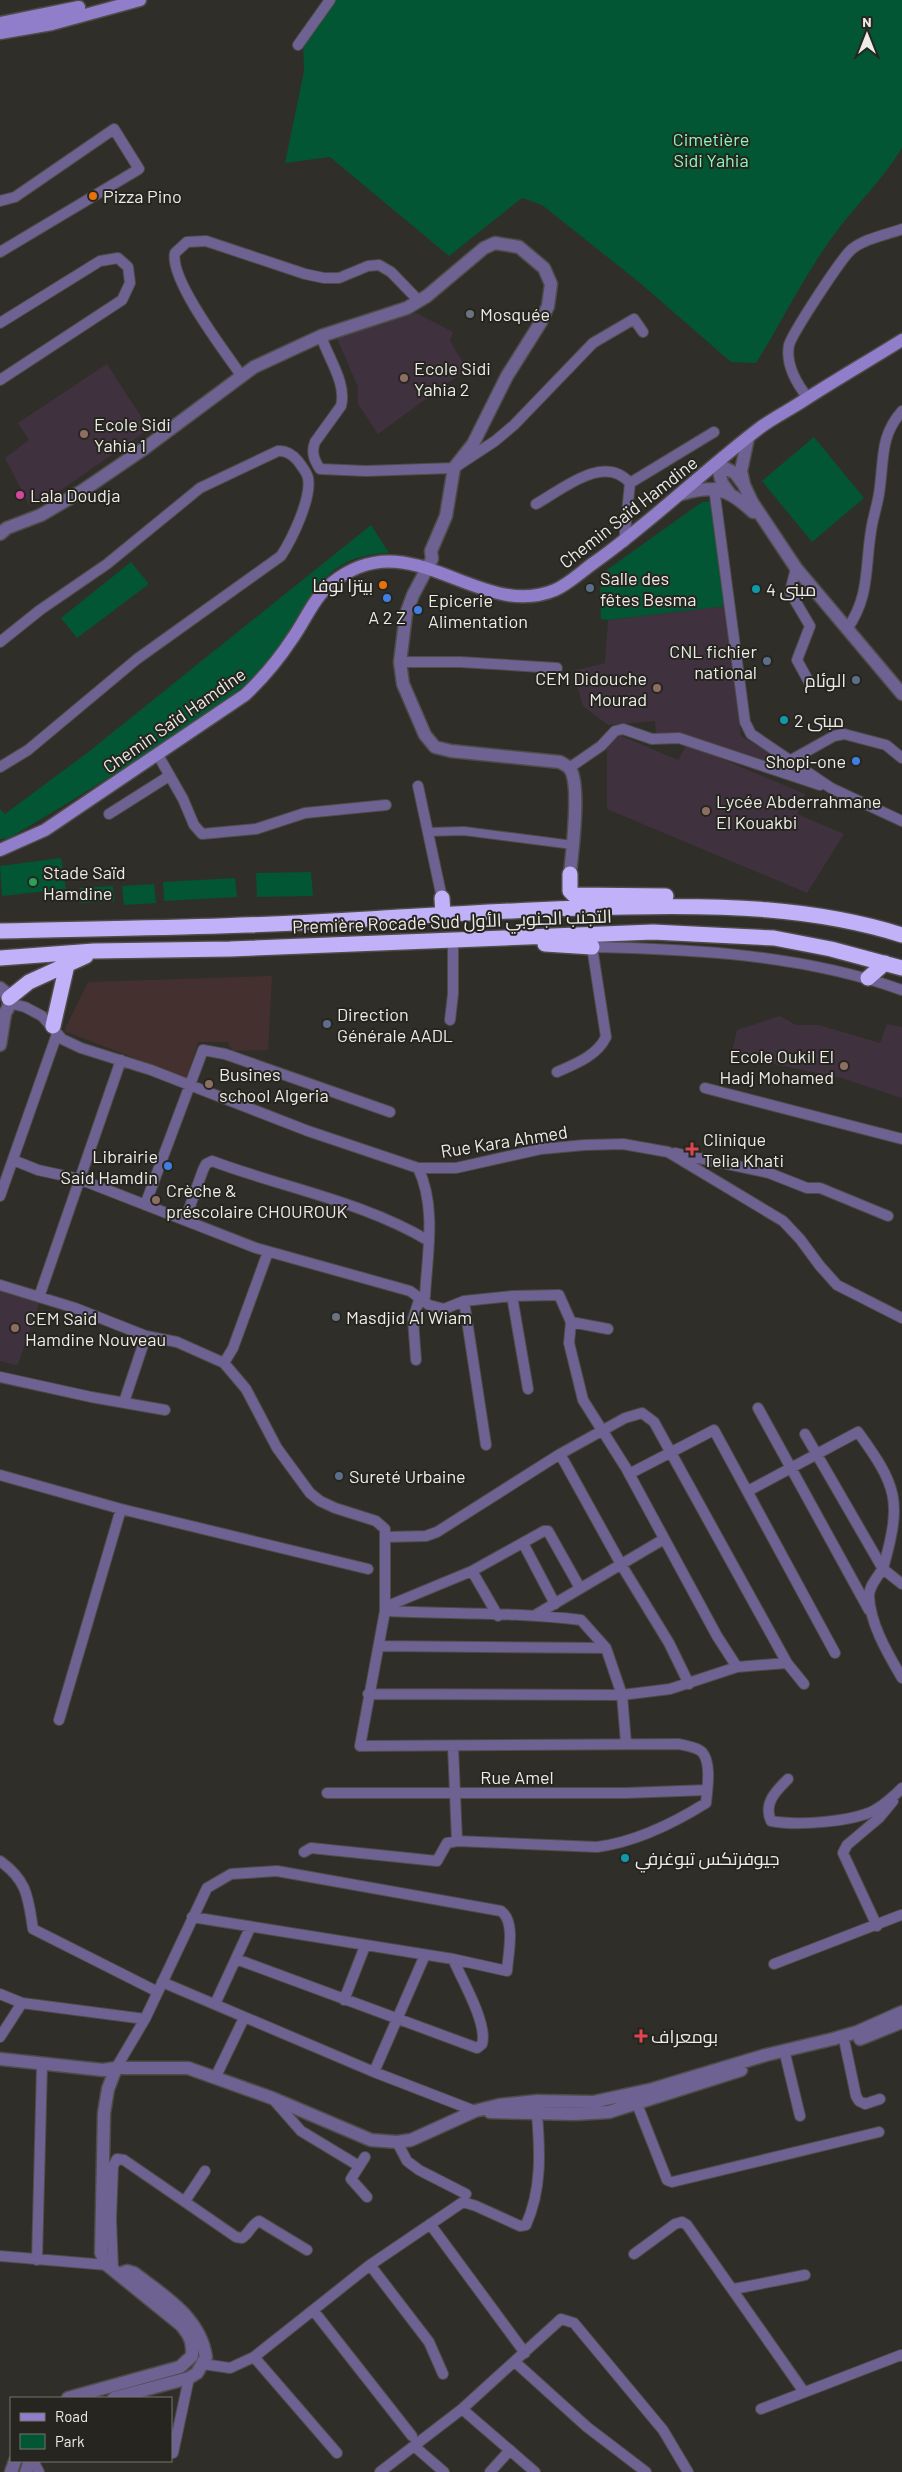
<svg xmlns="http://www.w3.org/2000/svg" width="902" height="2472" viewBox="0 0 902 2472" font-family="Barlow,Cairo,sans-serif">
<rect width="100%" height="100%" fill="#302e29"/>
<path fill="#44302f" d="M272,976L268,1050L234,1051L229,1046L228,1042H198L187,1078L64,1031L88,982Z"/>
<path fill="#3f313e" d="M416,313L453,332L450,341L467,369L378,434L358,404V387L336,336L391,316Z
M107,364L149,429L51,497L29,505L5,458L29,440L18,423Z
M726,606L741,736L804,773L803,776L674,732L656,736L655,721L608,725L583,706L573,671L605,663L608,620Z
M617,734L678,760L687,744L805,794L797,814L844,834L807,893L607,809V747Z
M780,1016L796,1025H819L880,1043L887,1024L902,1027V1098L841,1078L731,1055L737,1030Z
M0,1282L42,1295L18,1364L15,1365L0,1361Z"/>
<path fill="#035634" d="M334,0H902V148C883,179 858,203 836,232C806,272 783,320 756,363L731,362L640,283L542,205L522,198L449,256L330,157L285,163L304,71L303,40Z
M814,437L864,498L812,542L762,481Z
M712,501L726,606L608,620L601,619L600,587L605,586L604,572L702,502Z
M371,525L389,553C310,555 308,618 266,664C236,697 198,720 161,744C111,777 60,808 9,838L0,839V809L5,814L87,753Z
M131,562L149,584L77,638L61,618Z
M61,858L66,889L2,896L0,866Z
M311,872L313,896L257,897L256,873Z
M235,878L237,897L164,901L163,882Z
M154,884L156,903L124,905L122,886Z
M113,886L114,901L81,903L80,888Z"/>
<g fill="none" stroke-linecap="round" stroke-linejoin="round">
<defs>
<path id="pedestrian" d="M428,832L464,831L573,845"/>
<path id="minor" d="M298,45L330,0
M0,201L15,197L114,129L139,169L0,252
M0,323L100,261L118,258L128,267L130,283L122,300L0,380
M321,336C328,358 347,383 341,406L315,442C311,452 314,460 320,469L366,471L454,468L495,441L514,425L593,343L634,319L643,332
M241,375C225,352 169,279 175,253L187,242L206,241L305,274L324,278H339L368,266L379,265L391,272L419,301
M808,398C797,384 785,365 789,345C793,332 842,257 852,249C866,238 886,235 902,229
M630,483L714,432
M714,488L745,722L751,734L831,788L902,821
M536,504C563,489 604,453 630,483L624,542
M796,568L790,592L810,626L797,660L809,682
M847,629C870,597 865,567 871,531C873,516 879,501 880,486C884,455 881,435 902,411
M0,642L40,610L107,564L200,488L278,451C287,450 293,455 298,461C302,467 307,472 308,478C312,498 292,539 281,556L137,659L28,750L0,767
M400,662H460L557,668
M158,755L183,799L194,825L202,834L256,829L305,813L386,805
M791,760L834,736L844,734L886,745L902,758
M569,768L601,746L615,731L623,729L652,739L679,738L820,785
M418,786L442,898
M109,814L169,776
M9,1003L25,1007L42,1016L62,1039L81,1048L151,1070L308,1131L418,1168H456L541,1149L585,1145L623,1144L668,1152L783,1221L800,1239L820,1266L837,1285L902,1318
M450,1020L453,994V940
M557,1072C575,1064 597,1056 606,1037L592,947C695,949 804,955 902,990
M705,1088L902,1139
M675,1153L769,1173L807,1188H820L888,1216
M13,1160L38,1170L79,1179L256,1248L410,1291L429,1305L444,1309L464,1301L512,1296L559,1295L571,1322L569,1343L583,1400L626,1468L717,1636L737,1667
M0,1196L57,1034
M145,1205L203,1050L225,1054L390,1112
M185,1220L203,1170L206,1164L212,1161C284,1188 362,1201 429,1241
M0,1285L75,1308L146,1336L177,1342L224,1363L246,1389L277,1448L310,1493L320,1501L335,1508L376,1521L385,1529V1611L360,1746L679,1744C686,1746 697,1747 702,1752C712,1763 707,1790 706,1803C674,1823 635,1842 597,1847L457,1841L447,1843L437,1861L311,1848L304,1852
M512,1296L528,1389
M39,1297L121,1060
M464,1301L486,1445
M571,1322L608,1329
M416,1360L413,1319L420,1297L425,1296C427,1256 437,1207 418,1168
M224,1363L233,1348L268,1252
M0,1377L91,1397L165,1410
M124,1402L146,1336
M758,1408L869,1610
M805,1434L883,1569L902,1584
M560,1454L622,1566L669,1643L689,1684
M629,1474L714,1430L835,1653
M0,1475L121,1509L368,1569
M748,1491L858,1432C897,1486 902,1500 884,1565C880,1576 869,1584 869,1596C870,1624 888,1654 902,1678
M387,1537L426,1536L437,1532L560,1454L625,1418L642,1413L654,1422L787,1663L804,1684
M523,1543L555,1604
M472,1571L498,1616
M385,1607L472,1571L544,1531H548L580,1588
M385,1611C450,1614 516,1612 581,1620L606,1648L622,1695L626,1743
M537,1614L664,1539
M379,1646L606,1648
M368,1694L622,1695L670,1689L737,1667L787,1663
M59,1720L121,1509
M453,1746L457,1841
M788,1779C776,1791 763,1803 771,1821C797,1826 852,1822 875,1810C885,1804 894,1796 902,1788
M327,1793H626L707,1790
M0,1861C28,1881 28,1898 33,1929L158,1992
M877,1926L843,1853L847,1845L879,1818L893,1801
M236,1959L477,2048L482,2044C488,2024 462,1980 453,1959
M774,1964L901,1915
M162,1982L374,2072L475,2111
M0,1994L22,2003L145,2019
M344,2000L365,1946
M215,2004L250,1928
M0,2037L22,2003
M845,2044L856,2096L859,2101L865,2104L880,2099
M786,2058L800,2116
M116,2068L145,2019L207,1888L231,1874L277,1871L501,1911C516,1922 508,1954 507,1971L453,1959L192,1917
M374,2072L425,1955
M216,2076L244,2018
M272,2098L301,2131L359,2166
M637,2104L667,2180L672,2182L879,2132
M397,2142L407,2161L419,2170L466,2194
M365,2157L351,2179L367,2197
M185,2201L205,2171
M430,2224L525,2353
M634,2254L675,2224L682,2222L687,2225L804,2392
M0,2256L107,2265
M37,2260L42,2065
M370,2265L429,2342L443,2374
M113,2269L111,2219L113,2166L117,2159L124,2160L236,2237L242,2238C249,2234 251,2225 259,2221L307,2250
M734,2289L805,2275
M313,2310L412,2436
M254,2357L337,2453
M515,2362L587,2427L646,2472
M203,2364L230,2368L254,2357L370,2265L463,2202L476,2206L520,2226L526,2225C542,2189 540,2152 537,2114
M462,2409L535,2472
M761,2409L901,2355L902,2356
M414,2446L444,2472
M173,2453L189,2378
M33,2461L39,2472
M380,2472L462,2409L561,2319L574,2323L663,2430L688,2472
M490,2472L510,2450"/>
<path id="tertiary" d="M748,438L741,471L744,485L752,502L796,568L902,694
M717,464L735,473L744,485
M717,464L722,483L730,494
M682,494C714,484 729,489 753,512
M0,534L7,528L41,515L82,491L145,448L254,367L321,336L407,308L427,296L484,248L495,243L519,247L544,268L551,284L548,306L541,322L507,376L473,444L454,468L446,516L431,551L432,559L413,595L406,614L400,662L403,684L425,735L435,747L451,751L560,762C563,764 568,766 570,769C581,785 572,853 570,874
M0,988C12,996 12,1009 0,1017
M0,1045L5,1014
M860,2039L902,2022
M0,2059L103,2070L116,2068H188L272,2098L371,2140L397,2142L411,2140L475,2111L499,2105L537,2101L593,2102L653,2089L766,2055L833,2039L857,2032L902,2012
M490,2112L575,2114L609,2112L741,2070
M68,2398L180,2367L192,2356C193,2342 190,2336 181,2325L107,2265L101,2253L104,2113L108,2089L116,2068
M114,2398L189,2378L197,2373L206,2357C200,2317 164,2296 134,2273L127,2271L119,2274
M11,2472L15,2461
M26,2472L30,2461"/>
<path id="secondary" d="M0,23L79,7
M0,33L52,24L140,0
M0,850L45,830L245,695C263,678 279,659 292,639C305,621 314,597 332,583C411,519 479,622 555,590C569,584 582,571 595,562C653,521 704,470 761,427C775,417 791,409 806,399C837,379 870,360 902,340"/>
<path id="motorway" d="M570,874V891L574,895L666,896
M442,898L443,915
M0,931C123,928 246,927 368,919C455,914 541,908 627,907C720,905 813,907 902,935
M545,944L592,947
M0,958L94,951L230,949L653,932L774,938L831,949L902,968
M868,978L885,963
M9,998L29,982L86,956
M53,1026L67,965"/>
</defs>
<use href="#pedestrian" stroke="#4e4c47" stroke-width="10"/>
<use href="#minor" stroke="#4e4c47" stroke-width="12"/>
<use href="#tertiary" stroke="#4e4c47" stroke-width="15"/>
<use href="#secondary" stroke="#4e4c47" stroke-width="15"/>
<use href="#motorway" stroke="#4e4c47" stroke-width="18"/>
<use href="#pedestrian" stroke="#6d6292" stroke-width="8"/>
<use href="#minor" stroke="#6d6292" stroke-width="10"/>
<use href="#tertiary" stroke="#6d6292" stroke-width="12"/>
<use href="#secondary" stroke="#917eca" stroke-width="12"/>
<use href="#motorway" stroke="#c1b1f8" stroke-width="15"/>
</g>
<g fill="#e8710a" stroke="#26251f" stroke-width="2">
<circle cx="93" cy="196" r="5"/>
<circle cx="383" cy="585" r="5"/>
</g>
<g fill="#6b7280" stroke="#26251f" stroke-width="2">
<circle cx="470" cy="314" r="5"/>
<circle cx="336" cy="1317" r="5"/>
</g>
<g fill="#8d6e63" stroke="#26251f" stroke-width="2">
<circle cx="404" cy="378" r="5"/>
<circle cx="84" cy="434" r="5"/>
<circle cx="657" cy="688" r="5"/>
<circle cx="706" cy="811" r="5"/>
<circle cx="844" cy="1066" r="5"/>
<circle cx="209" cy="1084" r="5"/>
<circle cx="156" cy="1200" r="5"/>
<circle cx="15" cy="1328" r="5"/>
</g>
<circle fill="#d1479c" stroke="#26251f" stroke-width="2" cx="20" cy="495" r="5"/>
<g fill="#5c6f8a" stroke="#26251f" stroke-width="2">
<circle cx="590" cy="588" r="5"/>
<circle cx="767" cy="661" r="5"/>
<circle cx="856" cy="680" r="5"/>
<circle cx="327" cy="1024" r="5"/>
<circle cx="339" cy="1476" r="5"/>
</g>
<g fill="#0f9aa8" stroke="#26251f" stroke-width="2">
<circle cx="756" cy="589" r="5"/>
<circle cx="784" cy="720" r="5"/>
<circle cx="625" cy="1858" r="5"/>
</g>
<g fill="#3f7fe0" stroke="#26251f" stroke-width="2">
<circle cx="387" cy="598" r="5"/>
<circle cx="418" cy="610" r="5"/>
<circle cx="856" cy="761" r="5"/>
<circle cx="168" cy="1166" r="5"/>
</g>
<circle fill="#2e9e5b" stroke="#26251f" stroke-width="2" cx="33" cy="882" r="5"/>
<g fill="#e0444e" stroke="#26251f" stroke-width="2">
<path d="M689.5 1141.5h5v5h5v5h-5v5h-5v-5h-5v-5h5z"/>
<path d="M638.5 2028.5h5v5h5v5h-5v5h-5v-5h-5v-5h5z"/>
</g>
<g text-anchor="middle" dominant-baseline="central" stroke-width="4" stroke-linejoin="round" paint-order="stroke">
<g font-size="18" fill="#87f8bb" stroke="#26251f">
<text x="711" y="139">Cimetière<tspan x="711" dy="21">Sidi Yahia</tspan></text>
</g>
<g font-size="18" fill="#ecebe7" stroke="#26251f" text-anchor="start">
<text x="103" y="196">Pizza Pino</text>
<text x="480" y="314">Mosquée</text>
<text x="414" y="368">Ecole Sidi<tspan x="414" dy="21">Yahia 2</tspan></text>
<text x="94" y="424">Ecole Sidi<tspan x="94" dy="21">Yahia 1</tspan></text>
<text x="30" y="495">Lala Doudja</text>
<text x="600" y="578">Salle des<tspan x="600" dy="21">fêtes Besma</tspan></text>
<text x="373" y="585" text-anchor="end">بيتزا نوفا</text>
<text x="766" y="589">مبنى 4</text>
<text x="428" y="600">Epicerie<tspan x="428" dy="21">Alimentation</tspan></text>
<text x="387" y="617" text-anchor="middle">A 2 Z</text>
<text x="757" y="651" text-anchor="end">CNL fichier<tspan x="757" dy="21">national</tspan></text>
<text x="647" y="678" text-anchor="end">CEM Didouche<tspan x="647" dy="21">Mourad</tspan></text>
<text x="846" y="680" text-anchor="end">الوئام</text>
<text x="794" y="720">مبنى 2</text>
<text x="846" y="761" text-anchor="end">Shopi-one</text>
<text x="716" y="801">Lycée Abderrahmane<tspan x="716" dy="21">El Kouakbi</tspan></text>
<text x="43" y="872">Stade Saïd<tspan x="43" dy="21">Hamdine</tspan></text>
<text x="337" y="1014">Direction<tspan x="337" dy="21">Générale AADL</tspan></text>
<text x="834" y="1056" text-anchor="end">Ecole Oukil El<tspan x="834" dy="21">Hadj Mohamed</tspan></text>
<text x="219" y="1074">Busines<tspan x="219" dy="21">school Algeria</tspan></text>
<text x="703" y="1139">Clinique<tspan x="703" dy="21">Telia Khati</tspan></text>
<text x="158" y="1156" text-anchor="end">Librairie<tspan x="158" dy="21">Said Hamdin</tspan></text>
<text x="166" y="1190">Crèche &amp;<tspan x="166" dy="21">préscolaire CHOUROUK</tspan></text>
<text x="346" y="1317">Masdjid Al Wiam</text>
<text x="25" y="1318">CEM Said<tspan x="25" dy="21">Hamdine Nouveau</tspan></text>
<text x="349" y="1476">Sureté Urbaine</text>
<text x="635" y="1858">جيوفرتكس تبوغرفي</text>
<text x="651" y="2036">بومعراف</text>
</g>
<g font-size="18" fill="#ecebe7" stroke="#26251f">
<text transform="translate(628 512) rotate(-38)">Chemin Saïd Hamdine</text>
<text transform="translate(174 720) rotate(-35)">Chemin Saïd Hamdine</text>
<text transform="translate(452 921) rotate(-2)">Première Rocade Sud التجنب الجنوبي الأول</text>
<text transform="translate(504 1141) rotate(-9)">Rue Kara Ahmed</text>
<text x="517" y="1777">Rue Amel</text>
</g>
</g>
<rect x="10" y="2397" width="162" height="65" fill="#26251f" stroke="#75746f"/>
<rect x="20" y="2413" width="25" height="8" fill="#917eca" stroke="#75746f"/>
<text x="55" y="2422" font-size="15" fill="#ecebe7">Road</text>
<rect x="20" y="2434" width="25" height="15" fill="#035634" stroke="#75746f"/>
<text x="55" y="2447" font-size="15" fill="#ecebe7">Park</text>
<g transform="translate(867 35)" stroke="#26251f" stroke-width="4" paint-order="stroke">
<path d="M0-4L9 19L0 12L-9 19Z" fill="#ecebe7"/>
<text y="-8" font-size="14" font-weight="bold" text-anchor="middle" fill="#ecebe7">N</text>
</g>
</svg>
